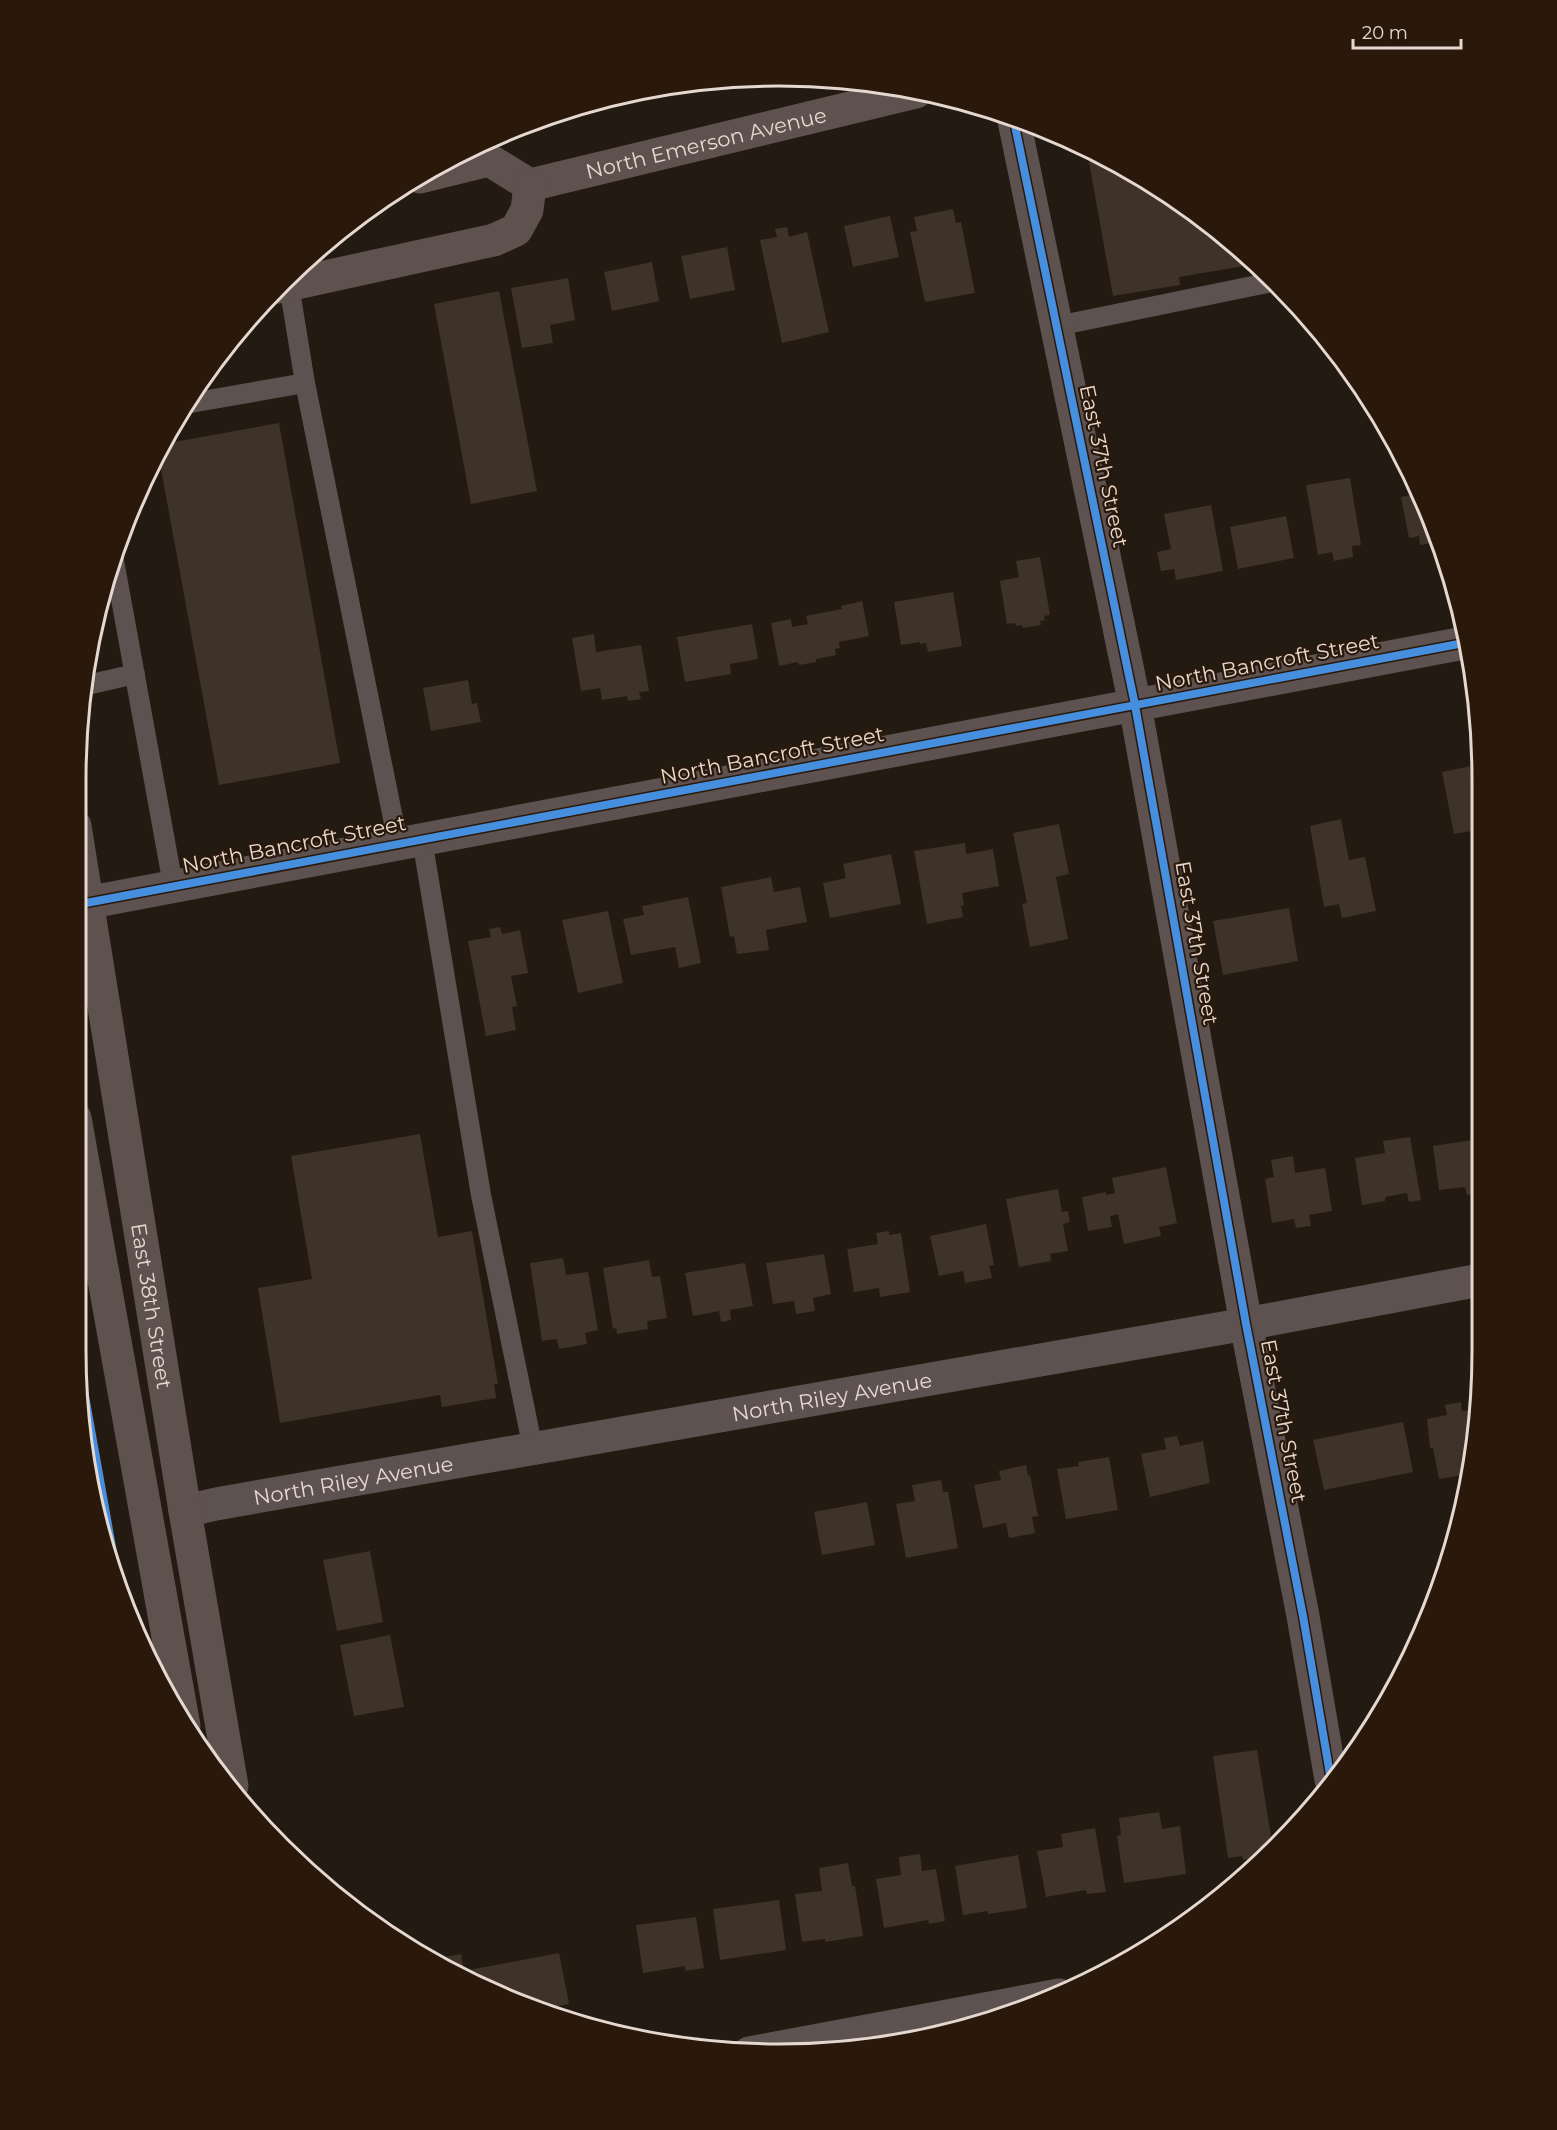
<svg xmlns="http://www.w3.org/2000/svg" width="1557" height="2130" viewBox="0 0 1557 2130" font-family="Montserrat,sans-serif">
<rect width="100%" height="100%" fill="#231a12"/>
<path fill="#3f3228" d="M1094,153L1130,169L1242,249L1256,264L1179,277L1180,285L1113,296L1089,162Z
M953,209L956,223L961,222L975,293L925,302L910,232L917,231L914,217Z
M890,216L899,257L853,267L844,226Z
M787,227L789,237L807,232L829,332L782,343L760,240L777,237L775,229Z
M727,247L735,290L690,299L681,256Z
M652,262L659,301L612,311L604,272Z
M568,278L575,320L550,325L553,343L522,348L511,288Z
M499,291L537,491L471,504L434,304Z
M279,423L340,763L219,785L158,453L163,444Z
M1350,478L1361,545L1352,546L1353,557L1334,561L1332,552L1318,555L1306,485Z
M1419,493L1428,509L1437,542L1420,545L1419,536L1409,538L1401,497Z
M1211,505L1223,571L1176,580L1174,569L1161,571L1157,552L1171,549L1164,514Z
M1286,516L1294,558L1238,569L1230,527Z
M1040,557L1050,615L1044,616L1045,620L1040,621L1041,625L1023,628L1022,625L1016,626L1015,623L1007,624L1000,581L1019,577L1016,561Z
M953,592L962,646L928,652L926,643L920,644V642L901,645L894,602Z
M862,601L869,636L839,642L840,648L835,649L836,655L816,659V662L799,665L798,662L779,666L771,623L791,619L792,627L808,624L806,616L842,609L841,606Z
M752,624L758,659L730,664L731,674L685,682L677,637Z
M594,634L596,652L641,645L649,691L639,692L641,699L628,701L627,696L602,700L600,688L581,691L572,638Z
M468,680L472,704L477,703L481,722L431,731L423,688Z
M1476,765L1477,830L1454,834L1442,772Z
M1341,819L1349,860L1365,857L1376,911L1342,918L1339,904L1324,907L1310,826Z
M1059,824L1069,874L1056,877L1068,939L1030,947L1022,904L1027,903L1013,833Z
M965,843L966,854L993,849L999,886L962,893L964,905L961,906L963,917L927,924L914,851Z
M891,854L901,904L830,918L823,883L846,878L843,864Z
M771,877L774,892L800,887L807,922L766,930L769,950L737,954L734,936L730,937L721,887Z
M688,897L701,963L679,968L675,947L631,955L623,919L644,915L642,906Z
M1289,908L1298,961L1223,975L1213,921Z
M608,911L623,983L578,993L562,920Z
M500,927L502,934L520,930L528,973L511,976L517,1006L512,1007L516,1030L486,1036L468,941L491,937L489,929Z
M420,1134L438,1237L472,1231L498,1384H494L496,1398L442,1407L440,1395L280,1423L258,1288L312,1279L291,1156Z
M1410,1137L1421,1200L1409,1202L1407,1193L1385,1197V1201L1362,1205L1355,1158L1385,1153L1383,1141Z
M1479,1139V1193L1467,1195L1465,1187L1439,1190L1433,1146Z
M1293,1156L1295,1173L1325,1168L1332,1211L1309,1215L1311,1226L1296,1228L1294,1219L1272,1223L1265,1179L1274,1177L1271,1160Z
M1166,1167L1177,1223L1159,1227L1161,1236L1124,1244L1118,1214L1110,1216L1112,1227L1088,1231L1082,1197L1106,1192V1195L1115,1193L1112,1178Z
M1058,1189L1062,1212L1068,1211L1070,1222L1063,1224L1068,1251L1050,1254L1051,1261L1019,1267L1006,1199Z
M986,1224L994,1265L989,1266L992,1278L965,1283L963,1271L939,1276L930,1236Z
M889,1231V1235L901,1233L910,1292L880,1297L879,1288L854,1292L847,1249L878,1244L876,1233Z
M824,1254L831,1294L813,1298L815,1311L796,1314L794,1301L773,1304L766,1263Z
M563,1258L566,1275L588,1272L598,1330L585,1333L587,1344L559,1349L557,1339L542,1341L530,1263Z
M649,1260L652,1277L660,1276L667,1318L647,1321L648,1329L617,1334L616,1328L613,1329L603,1268Z
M745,1263L753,1306L730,1310L731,1320L721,1322L719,1311L693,1316L685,1273Z
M1461,1402L1462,1411L1471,1410L1475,1432L1468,1474L1439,1479L1433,1448H1430L1427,1419L1447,1415L1445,1405Z
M1403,1422L1413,1472L1324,1490L1313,1440Z
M1177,1436L1180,1446L1203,1441L1210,1483L1150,1497L1141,1454L1166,1449L1164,1438Z
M1109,1457L1118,1510L1066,1519L1057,1469L1079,1466L1078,1462Z
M1026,1465L1028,1476L1030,1475L1038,1516L1032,1517L1035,1533L1009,1538L1006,1523L983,1528L974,1485L1001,1480L999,1471Z
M941,1480L943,1492H948L958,1548L906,1558L896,1504L915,1501L912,1485Z
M867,1502L875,1545L822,1555L814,1512Z
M370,1551L383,1622L337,1631L323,1560Z
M390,1635L404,1707L354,1716L340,1645Z
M1257,1750L1273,1848L1263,1857L1243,1860L1242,1856L1228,1858L1213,1756Z
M1159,1812L1162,1829L1180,1826L1186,1874L1124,1883L1117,1836L1121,1835L1119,1818Z
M1095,1828L1106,1892L1087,1894L1086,1890L1046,1897L1037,1851L1063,1847L1061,1834Z
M920,1854L922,1871L936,1869L945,1921L929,1924L928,1920L884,1928L876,1879L901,1875L899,1857Z
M1018,1855L1027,1908L988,1914L987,1911L963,1915L955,1866Z
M848,1863L852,1886H855L863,1936L825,1942V1939L802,1942L795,1894L822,1891L819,1868Z
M779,1900L786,1950L720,1960L713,1909Z
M696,1917L704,1968L685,1971V1966L643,1973L636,1925Z
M559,1953L569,2004L545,2009L468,1983L433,1959L461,1954L464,1971Z"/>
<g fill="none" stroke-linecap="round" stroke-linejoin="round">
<path stroke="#5d524f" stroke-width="20" d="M1057,326L1272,282
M305,383L398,843
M185,404L305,383L289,285
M113,555L173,885
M87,685L135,674
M422,839L481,1195L533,1449
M75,1256L99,1253"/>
<g stroke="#5d524f" stroke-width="33">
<path d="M1013,116L1135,705L1246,1324L1303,1616L1331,1780"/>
<path d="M86,903L1464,643"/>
<path id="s1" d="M185,1511L216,1504L1246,1324L1480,1280"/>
<path d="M749,2053L1059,1995"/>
</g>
<g stroke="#5f514d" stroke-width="33">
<path id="s2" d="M420,177L489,160L530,185L916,92"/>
<path d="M279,287L494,240L516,230L527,210L530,185"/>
<path id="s3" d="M75,826L185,1511L232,1786"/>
<path d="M75,1118L184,1726"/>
</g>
<defs>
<path id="cycleway" d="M1013,116L1135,705L1246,1324L1303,1616L1331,1780
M86,903L1464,643
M75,1340L119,1586"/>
</defs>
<use href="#cycleway" stroke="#2a190b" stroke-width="11"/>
<use href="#cycleway" stroke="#468fdf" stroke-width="8"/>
</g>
<g text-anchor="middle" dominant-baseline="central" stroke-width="4.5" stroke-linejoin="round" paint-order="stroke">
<g font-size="21" fill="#e5d8d0" stroke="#2a190b">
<text stroke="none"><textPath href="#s2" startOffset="300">North Emerson Avenue</textPath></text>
<text transform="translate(1104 466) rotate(78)">East 37th Street</text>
<text transform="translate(1267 662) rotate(-11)">North Bancroft Street</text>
<text transform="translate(772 755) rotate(-11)">North Bancroft Street</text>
<text transform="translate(294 844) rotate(-11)">North Bancroft Street</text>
<text transform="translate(1197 943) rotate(80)">East 37th Street</text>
<text stroke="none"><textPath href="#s3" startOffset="486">East 38th Street</textPath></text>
<text stroke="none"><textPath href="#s1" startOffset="657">North Riley Avenue</textPath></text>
<text transform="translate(1284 1421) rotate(79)">East 37th Street</text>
<text stroke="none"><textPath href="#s1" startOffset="171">North Riley Avenue</textPath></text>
</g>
</g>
<path d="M0 0H1557V2130H0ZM779 86H779A693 693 0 0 1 1472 779V1351A693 693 0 0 1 779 2044H779A693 693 0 0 1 86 1351V779A693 693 0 0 1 779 86Z" fill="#2a190b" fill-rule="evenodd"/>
<path fill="none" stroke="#e5d8d0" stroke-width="3" d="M779 86H779A693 693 0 0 1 1472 779V1351A693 693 0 0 1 779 2044H779A693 693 0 0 1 86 1351V779A693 693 0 0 1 779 86Z"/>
<path d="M1353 39v9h108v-9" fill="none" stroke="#e5d8d0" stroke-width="3"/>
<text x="1362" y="39" font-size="18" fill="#e5d8d0" stroke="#2a190b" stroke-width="4.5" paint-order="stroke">20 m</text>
</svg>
